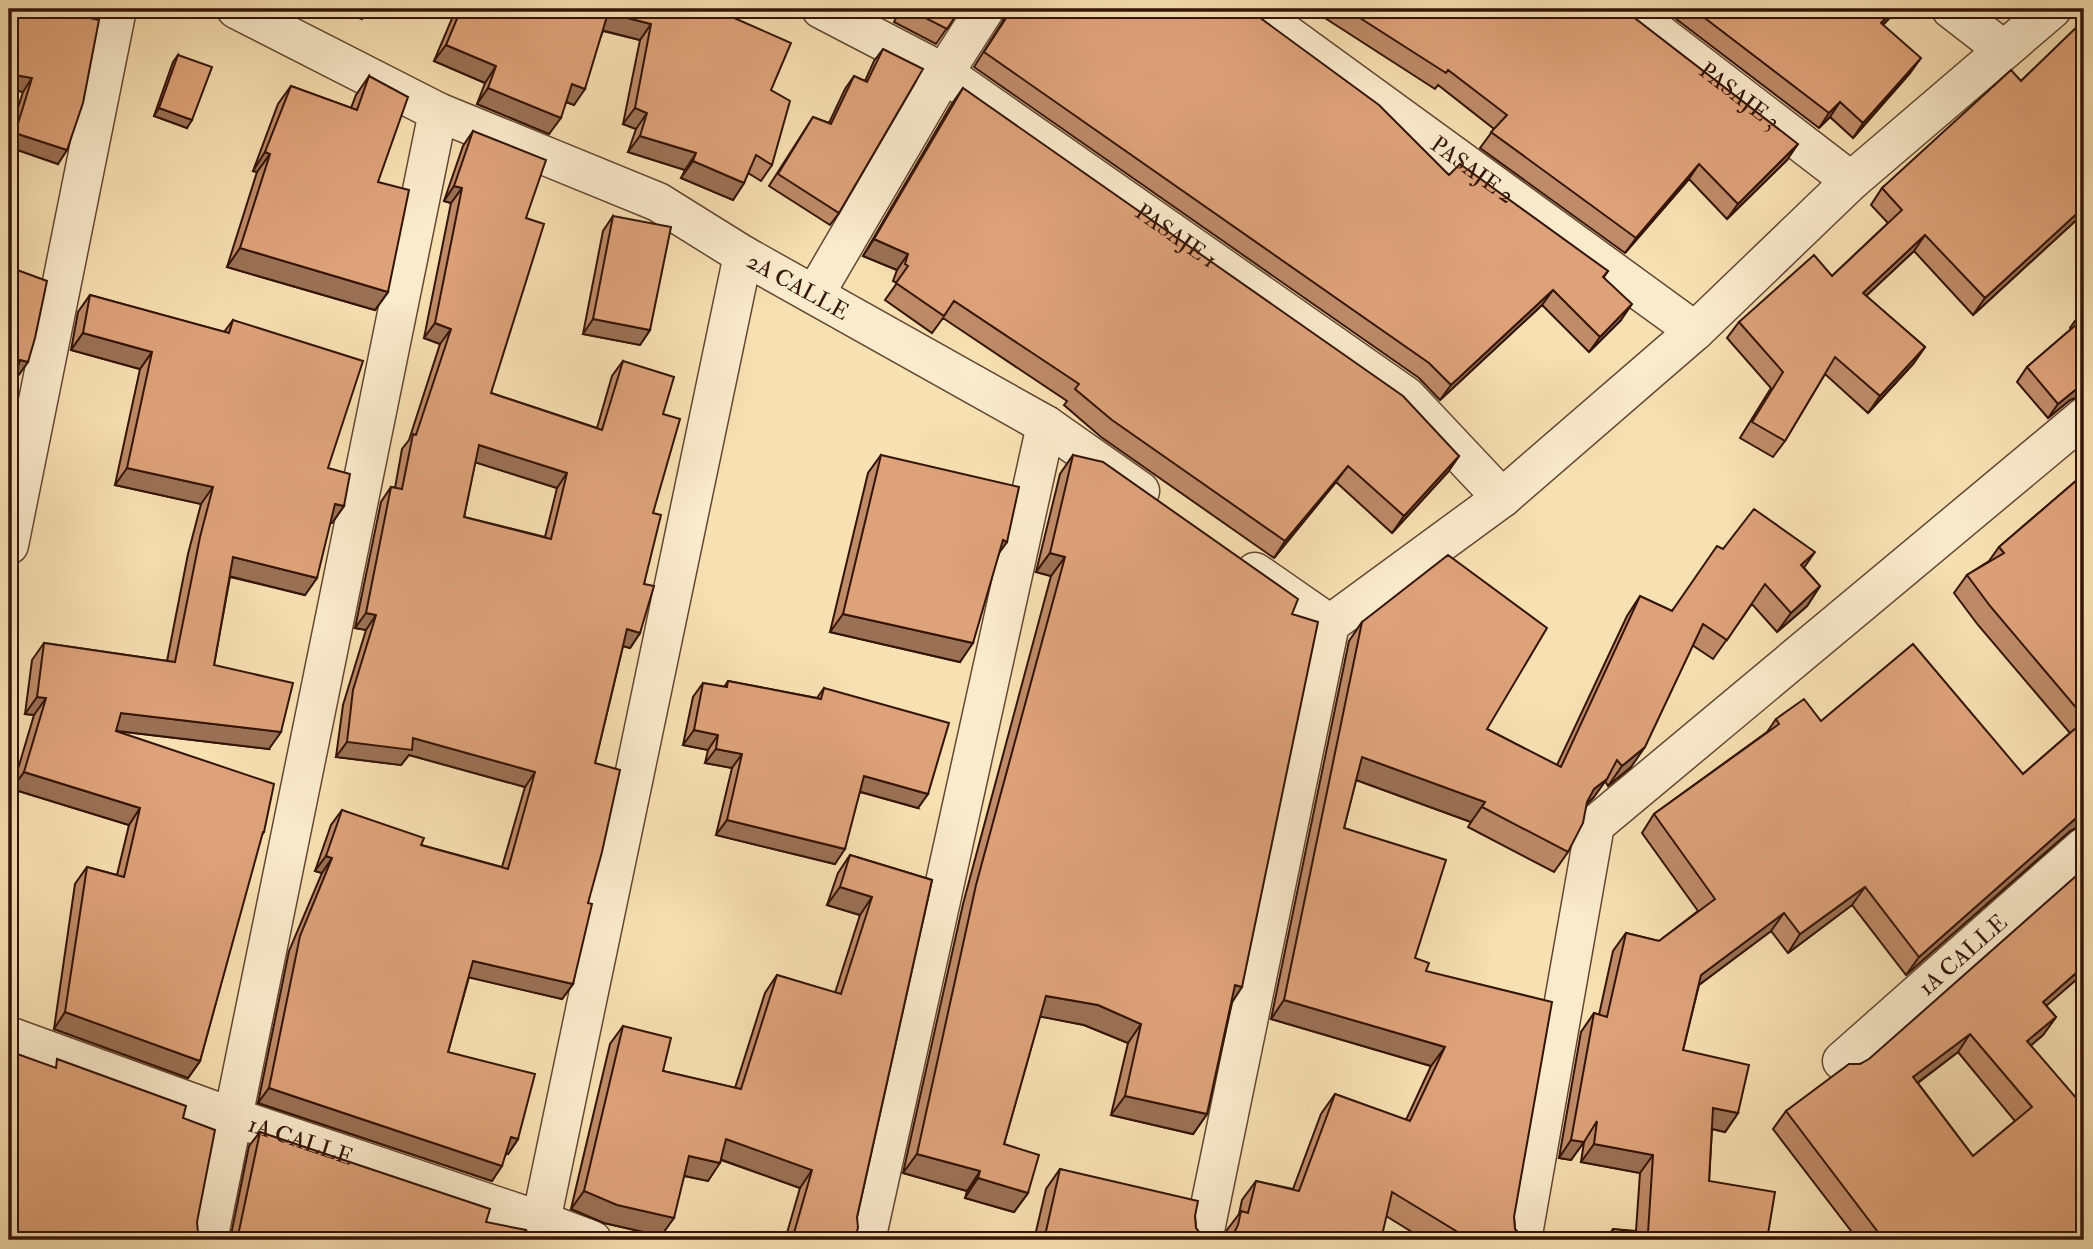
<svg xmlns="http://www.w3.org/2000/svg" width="2093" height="1249" viewBox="0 0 2093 1249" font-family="'IM FELL Double Pica',serif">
<rect width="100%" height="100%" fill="#f7e0b2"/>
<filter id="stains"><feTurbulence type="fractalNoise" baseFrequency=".00286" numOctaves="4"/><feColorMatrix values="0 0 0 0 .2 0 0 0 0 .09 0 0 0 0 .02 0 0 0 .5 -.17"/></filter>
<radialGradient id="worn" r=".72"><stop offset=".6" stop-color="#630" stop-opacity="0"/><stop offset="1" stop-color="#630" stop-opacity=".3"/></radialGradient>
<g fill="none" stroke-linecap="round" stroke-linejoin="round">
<defs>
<g id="minor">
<path id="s1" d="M236,9L438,112L658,202L743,255L1046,425L1140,491"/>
<path id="s2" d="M821,9L944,73L1406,396L1502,498"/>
<path id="s3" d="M1252,9L1695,331"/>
<path id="s4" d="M1627,9L1851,181"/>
<path d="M1951,9L2004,50"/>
<path d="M815,294L944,73L985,9"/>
<path d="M9,545L117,9"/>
<path d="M1255,572L1330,624"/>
<path id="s5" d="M9,1036L232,1117L541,1221L592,1240"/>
<path id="s6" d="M1842,1061L2084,847"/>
<path d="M208,1240L438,112"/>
<path d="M537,1240L743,255"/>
<path d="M866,1240L1046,425"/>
<path d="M1203,1240L1330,624L1502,498L1695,331L1851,181L2052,9"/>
<path d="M1522,1240L1595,825L2084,417"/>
</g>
</defs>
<use href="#minor" stroke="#654732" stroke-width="41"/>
<use href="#minor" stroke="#faebcd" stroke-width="38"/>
</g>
<path fill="#bf8b69" stroke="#341407" stroke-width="2" fill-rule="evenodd" d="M9,9L63,12L58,164L9,147V136L23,92L9,89Z
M456,9H737L734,18L771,90L772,165L761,181L748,173L744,183L733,200L681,178L685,170L628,152L636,129L623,124L640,40L603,31L574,105L566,102L549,134L477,104L485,83L434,61Z
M898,9H960L936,44L894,22L900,10Z
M1006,9H1248L1449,175L1608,271L1604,277L1621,320L1589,352L1542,305L1440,400L1419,378L974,67L1003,21Z
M1311,9H1623L1787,160L1727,219L1689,179L1625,253L1480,148L1494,129L1438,85L1435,89Z
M1663,9H1898L1883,25L1910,73L1853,138L1830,117L1819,128Z
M2084,20V213L1973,315L1914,251L1866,296L1925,347L1913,364L1868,413L1825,374L1785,441L1773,457L1740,438L1771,388L1727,338L1739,322L1832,276L1888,223L1871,205L1882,188L2021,81Z
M883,49L839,213L830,225L769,186L813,117L829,123L845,89L854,76L865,81L874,61Z
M178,55L187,128L154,116L173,62Z
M369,76L388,292L375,310L227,267L257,172L253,171L278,104L291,86L351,108L356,95Z
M963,88L1459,456L1448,472L1392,533L1336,482L1274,558L1101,437L1064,405L1067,401L943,318L932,333L885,300L897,283L893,281L897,270L863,256L951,105Z
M473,131L526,218L491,393L597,428L612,376L623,361L663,414L653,513L644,584L640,633L630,648L623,646L595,763L588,903L573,984L562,999L469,977L448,1052L518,1139L508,1154H506L492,1181L258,1103L289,951L322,873L315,871L331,825L342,810L421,845L502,867L525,787L409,755L401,765L336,757L343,705L366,630L355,628L381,502L391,487L395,488L402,449L409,440L440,344L424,338L451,203L444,201L463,146ZM475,462L557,488L545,537L464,517Z
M613,216L650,330L640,345L583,334L603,231Z
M90,295L224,332L233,320L328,468L344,506L332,523H330L305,595L230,577L214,665L269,749L116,731L264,832L261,836L200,1061L188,1078L54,1029L75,884L87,867L117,875L129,825L12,789L34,715L25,714L32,660L44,643L167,661L188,554L201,504L115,485L140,369L71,350L78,312Z
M2084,310L2080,396L2070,400L2048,418L2017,382L2027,367L2071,329L2070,328L2080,314Z
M881,455L999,553L960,662L830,632L868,473Z
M1073,455L1292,614L1232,1003L1207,1114L1193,1134L1111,1115L1128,1043L1084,1025L1040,1016L1004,1144L1028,1193L1014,1212L965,1198L967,1191L903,1173L963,904L1051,576L1036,572L1060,474Z
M2084,474V826H2080L2070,831L1906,975L1852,905L1788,953L1771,931L1699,985L1683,1050L1738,1113L1725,1132L1712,1129L1709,1181L1767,1240H1605L1613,1229L1636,1231L1640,1173L1581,1162L1584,1142L1571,1160L1559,1158L1581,1032L1594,1013L1599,1015L1613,951L1626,933L1659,941L1698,911L1642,833L1654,814L1767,732L1776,719L1821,721L2023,774L2070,733L1978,625L1954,593L1967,575L1989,561L1999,547Z
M1723,549L1804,568L1820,586L1807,606L1777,632L1752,604L1713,659L1692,645L1631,767L1608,786L1605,781L1593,798L1587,804L1568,852L1554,872L1468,827L1471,822L1356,780L1344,828L1415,958L1426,971L1514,1217L1515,1229L1522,1240H1425L1386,1216L1225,1240L1227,1230L1239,1214L1242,1200L1256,1181L1293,1189L1321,1114L1335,1094L1406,1120L1431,1066L1271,1019L1349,641L1362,622L1487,729L1557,765L1627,616L1640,596L1672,611Z
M728,681L817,698L824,688L918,808L860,792L835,864L716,835L732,768L705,763L708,750L683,745L693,697L703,683L724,687Z
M850,855L932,880L857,1217L854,1240H785L800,1188L721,1160L708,1181L684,1176L661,1236L604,1223L571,1209L610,1044L623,1026L663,1071L735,1088L765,993L777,975L835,993L860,915L827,905L838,873Z
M2046,1006L2056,1017L2043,1035L2031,1045L2084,1240H1858L1773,1129L1786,1111L1860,1064ZM1958,1052L2015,1121L1973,1156L1918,1083Z
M260,1132L486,1222L529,1240H230L249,1146Z
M1060,1169L1195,1216L1196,1228L1202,1236L1209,1240H1034L1046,1189Z"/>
<path fill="#9b7155" stroke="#341407" stroke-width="2" d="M333,9H370L362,19Z
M1894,9H1898L1870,38L1881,23Z
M608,13L651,24L640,40L597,29Z
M446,45L496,66L485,83L434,61Z
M1921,58L1910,73L1853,138L1863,123Z
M9,74L32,78L23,92L9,89Z
M572,84L585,89L574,105L561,100Z
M488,88L561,118L549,134L477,104Z
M1840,102L1830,117L1819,128L1829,113Z
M159,108L192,120L187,128L154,116Z
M635,108L647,113L636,129L623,124Z
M15,133L67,150L58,164L9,147V141Z
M640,136L696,153L685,170L628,152Z
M1798,144L1787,160L1727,219L1738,204Z
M265,152L270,154L257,172L253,171Z
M693,161L744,183L733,200L681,178Z
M1699,164L1689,179L1625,253L1636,238Z
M454,186L462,188L451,203L444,201Z
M2084,207V213L1973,315L1985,298Z
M1925,235L1914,251L1852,309L1863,293Z
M874,239L908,254L897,270L863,256Z
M240,248L388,292L375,310L227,267Z
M1553,290L1542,305L1440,400L1451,385Z
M1632,304L1621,320L1589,352L1600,337Z
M593,319L650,330L640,345L583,334Z
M435,323L451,329L440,344L424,338Z
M83,333L152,352L140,369L71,350Z
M1925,347L1913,364L1868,413L1880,396Z
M20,360L28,362L18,376L10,374Z
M2084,384V396H2080L2070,400L2048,418L2058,404L2080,386Z
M479,445L567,473L557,488L468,460Z
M1459,456L1448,472L1392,533L1404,516Z
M1348,466L1336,482L1274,558L1285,541Z
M127,468L213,487L201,504L115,485Z
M335,504L344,506L332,523L323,522Z
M1003,540L1007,542L994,560Z
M1815,552L1801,572V565Z
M1050,553L1065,557L1051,576L1036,572Z
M233,557L317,578L305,595L221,574Z
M1820,586L1807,606L1777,632L1791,613Z
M366,613L376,615L366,630L355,628Z
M843,614L973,643L960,662L830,632Z
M627,629L640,633L630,648L616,644Z
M37,697L46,698L34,715L25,714Z
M121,713L281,732L269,749L109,730Z
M694,730L718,735L708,750L683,745Z
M413,738L535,772L525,787L409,755L401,765L336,757L347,742Z
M1645,747L1631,767L1608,786L1622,766Z
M716,749L742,754L732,768L705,763Z
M1362,757L1485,802L1471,822L1348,777Z
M24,772L140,808L129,825L12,789Z
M864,776L928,794L918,808L854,790Z
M1607,779L1593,798L1580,809L1594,789Z
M2084,811V826H2080L2070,831L1906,975L1919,957Z
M727,820L845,849L835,864L716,835Z
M326,856L332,858L322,873L315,871Z
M840,887L872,897L860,915L827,905Z
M1865,887L1852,905L1788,953L1800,934Z
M1784,913L1771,931L1688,993L1701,975Z
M473,961L573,984L562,999L463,976Z
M2084,966V973L2030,1020L2043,1002Z
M1235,985L1242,987L1229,1007Z
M1046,996L1098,1005L1141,1024L1128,1043L1084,1025L1032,1015Z
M1284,1000L1445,1047L1431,1066L1271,1019Z
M65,1012L200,1061L188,1078L54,1029Z
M2056,1017L2043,1035L2015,1059L2027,1041Z
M1970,1034L1958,1052L1901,1095L1913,1077Z
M269,1088L502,1166L492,1181L258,1103Z
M1125,1096L1207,1114L1193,1134L1111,1115Z
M1713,1108L1738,1113L1725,1132L1700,1126Z
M511,1137L518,1139L508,1154L500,1152Z
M726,1139L812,1170L800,1188L714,1157Z
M1571,1140L1584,1142L1571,1160L1559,1158Z
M1594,1144L1653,1155L1640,1173L1581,1162Z
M917,1154L980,1171L967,1191L903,1173Z
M689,1156L720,1163L708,1181L676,1174Z
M978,1178L1028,1193L1014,1212L965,1198Z
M584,1191L674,1218L661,1236L604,1223L571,1209Z
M2084,1233V1240H2075Z"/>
<path fill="#dea27a" stroke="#341407" stroke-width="2" fill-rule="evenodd" d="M9,9H65L63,12L99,20L83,103L67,150L15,133L32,78L9,74Z
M461,9H737L734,18L791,43L771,90L790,101L772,165L756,155L744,183L693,161L696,153L640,136L647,113L635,108L651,24L608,13L585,89L572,84L561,118L488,88L496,66L446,45Z
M908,9H960L947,29Z
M1012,9H1248L1379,105L1449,175L1460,164L1608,271L1603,277L1632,304L1600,337L1553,290L1451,385L1429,363L984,52Z
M1346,9H1623L1798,144L1738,204L1699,164L1636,238L1491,132L1507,115L1448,70L1446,73Z
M1693,9H1894L1881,23L1921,58L1863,123L1840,102L1829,113Z
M2084,20V207L1985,298L1925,235L1863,293L1925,347L1880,396L1835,357L1785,441L1752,422L1783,372L1739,322L1814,255L1832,276L1902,210L1882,188L2011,70L2021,81Z
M883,49L923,69L839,213L778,174L813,117L831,124L854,76L867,82Z
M178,55L212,67L192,120L159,108Z
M369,76L408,97L378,182L409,190L388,292L240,248L270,154L265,152L291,86L357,110Z
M963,88L1403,396L1459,456L1404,516L1348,466L1285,541L1112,420L1075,389L1079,384L954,301L944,316L896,283L908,266L905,264L908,254L874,239Z
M473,131L546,160L526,218L544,224L491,393L602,430L623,361L674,377L663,414L680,419L653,513L661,515L644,584L654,586L640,633L627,629L595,763L620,770L602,852L588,903L592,904L573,984L473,961L448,1052L535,1074L518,1139L511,1137L502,1166L269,1088L300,936L332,858L326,856L342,810L424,838L421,845L508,869L535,772L413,738L412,750L347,742L353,690L376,615L366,613L391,487L402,489L413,434L416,435L451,329L435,323L462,188L454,186ZM479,445L567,473L551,539L464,517Z
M613,216L671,227L650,330L593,319Z
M9,267L47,281L35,338L28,362L20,360L9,397Z
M90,295L229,333L233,320L363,361L328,468L350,474L344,506L335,504L317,578L233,557L214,665L293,683L281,732L121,713L116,731L274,784L264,832H263L200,1061L65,1012L87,867L124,877L140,808L24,772L46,698L37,697L44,643L175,662L200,537L213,487L127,468L152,352L83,333Z
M2084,310V384L2080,386L2058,404L2027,367L2084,318L2080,314Z
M881,455L1019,487L1007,542L1003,540L973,643L843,614Z
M1073,455L1103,462L1298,599L1292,614L1318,622L1242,987L1235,985L1207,1114L1125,1096L1141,1024L1098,1005L1046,996L1004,1144L1039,1155L1028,1193L978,1178L980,1171L917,1154L976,885L1065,557L1050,553Z
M2084,474V717L1990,606L1967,575L2004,553L1999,547Z
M1754,509L1815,552L1801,565L1820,586L1791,613L1765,584L1727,640L1703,624L1645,747L1622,766L1617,760L1607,779L1594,789L1587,802L1583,823L1568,852L1482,807L1485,802L1362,757L1344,828L1446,860L1415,958L1429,963L1426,971L1552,1002L1514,1217L1515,1229L1523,1238L1522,1240H1471L1392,1192L1381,1240H1225L1233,1235L1238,1225L1241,1211L1248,1213L1256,1181L1299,1191L1335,1094L1410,1121L1445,1047L1284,1000L1362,622L1448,555L1547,628L1487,729L1561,767L1640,596L1672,611L1717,546L1723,549Z
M1913,644L2023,774L2084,721V811L1919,957L1865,887L1800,934L1784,913L1701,975L1683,1050L1749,1065L1738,1113L1713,1108L1709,1181L1775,1192L1767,1240H1612L1613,1229L1648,1233L1653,1155L1594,1144L1597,1121L1584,1142L1571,1140L1594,1013L1607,1017L1626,933L1659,941L1715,899L1654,814L1779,724L1776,719L1804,699L1821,721Z
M728,681L821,699L824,688L949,723L928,794L864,776L845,849L727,820L742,754L716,749L718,735L694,730L703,683L727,687Z
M850,855L932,880L857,1217L858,1228L854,1240H792L812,1170L726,1139L720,1163L689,1156L674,1218L617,1205L584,1191L623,1026L671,1038L663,1071L741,1089L777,975L841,994L872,897L840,887Z
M2084,869V966L2043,1002L2056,1017L2027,1041L2084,1107V1233L2075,1240H2073L2070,1236L2065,1240H1884L1786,1111L1849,1064H1860L1869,1059ZM1970,1034L2032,1107L1973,1156L1913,1077Z
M9,1051L56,1068L57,1059L186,1106L183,1118L215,1130L197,1222L198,1233L202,1240H9Z
M260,1132L490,1209L486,1222L526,1230L530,1238L529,1240H234L239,1231Z
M1060,1169L1198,1201L1195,1216L1196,1228L1202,1236L1209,1240H1044Z"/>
<g text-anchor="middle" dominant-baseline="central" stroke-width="7" stroke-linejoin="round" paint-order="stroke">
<g font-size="23" fill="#341407" stroke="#faebcd">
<text stroke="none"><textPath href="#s4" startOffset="142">PASAJE 3</textPath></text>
<text stroke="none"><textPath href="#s3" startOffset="273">PASAJE 2</textPath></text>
<text stroke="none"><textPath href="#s2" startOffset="422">PASAJE 1</textPath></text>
<text stroke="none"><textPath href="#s1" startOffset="628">2A CALLE</textPath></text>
<text stroke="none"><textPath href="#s6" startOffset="161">1A CALLE</textPath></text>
<text stroke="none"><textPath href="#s5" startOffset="310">1A CALLE</textPath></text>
</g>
</g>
<rect width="2093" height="1249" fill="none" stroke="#f7e0b2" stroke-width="35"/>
<rect x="10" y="10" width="2072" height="1228" fill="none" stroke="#341407" stroke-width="3.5"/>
<rect x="18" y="18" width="2058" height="1214" fill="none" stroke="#341407" stroke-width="2"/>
<rect width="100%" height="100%" filter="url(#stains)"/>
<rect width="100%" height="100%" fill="url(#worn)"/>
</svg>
